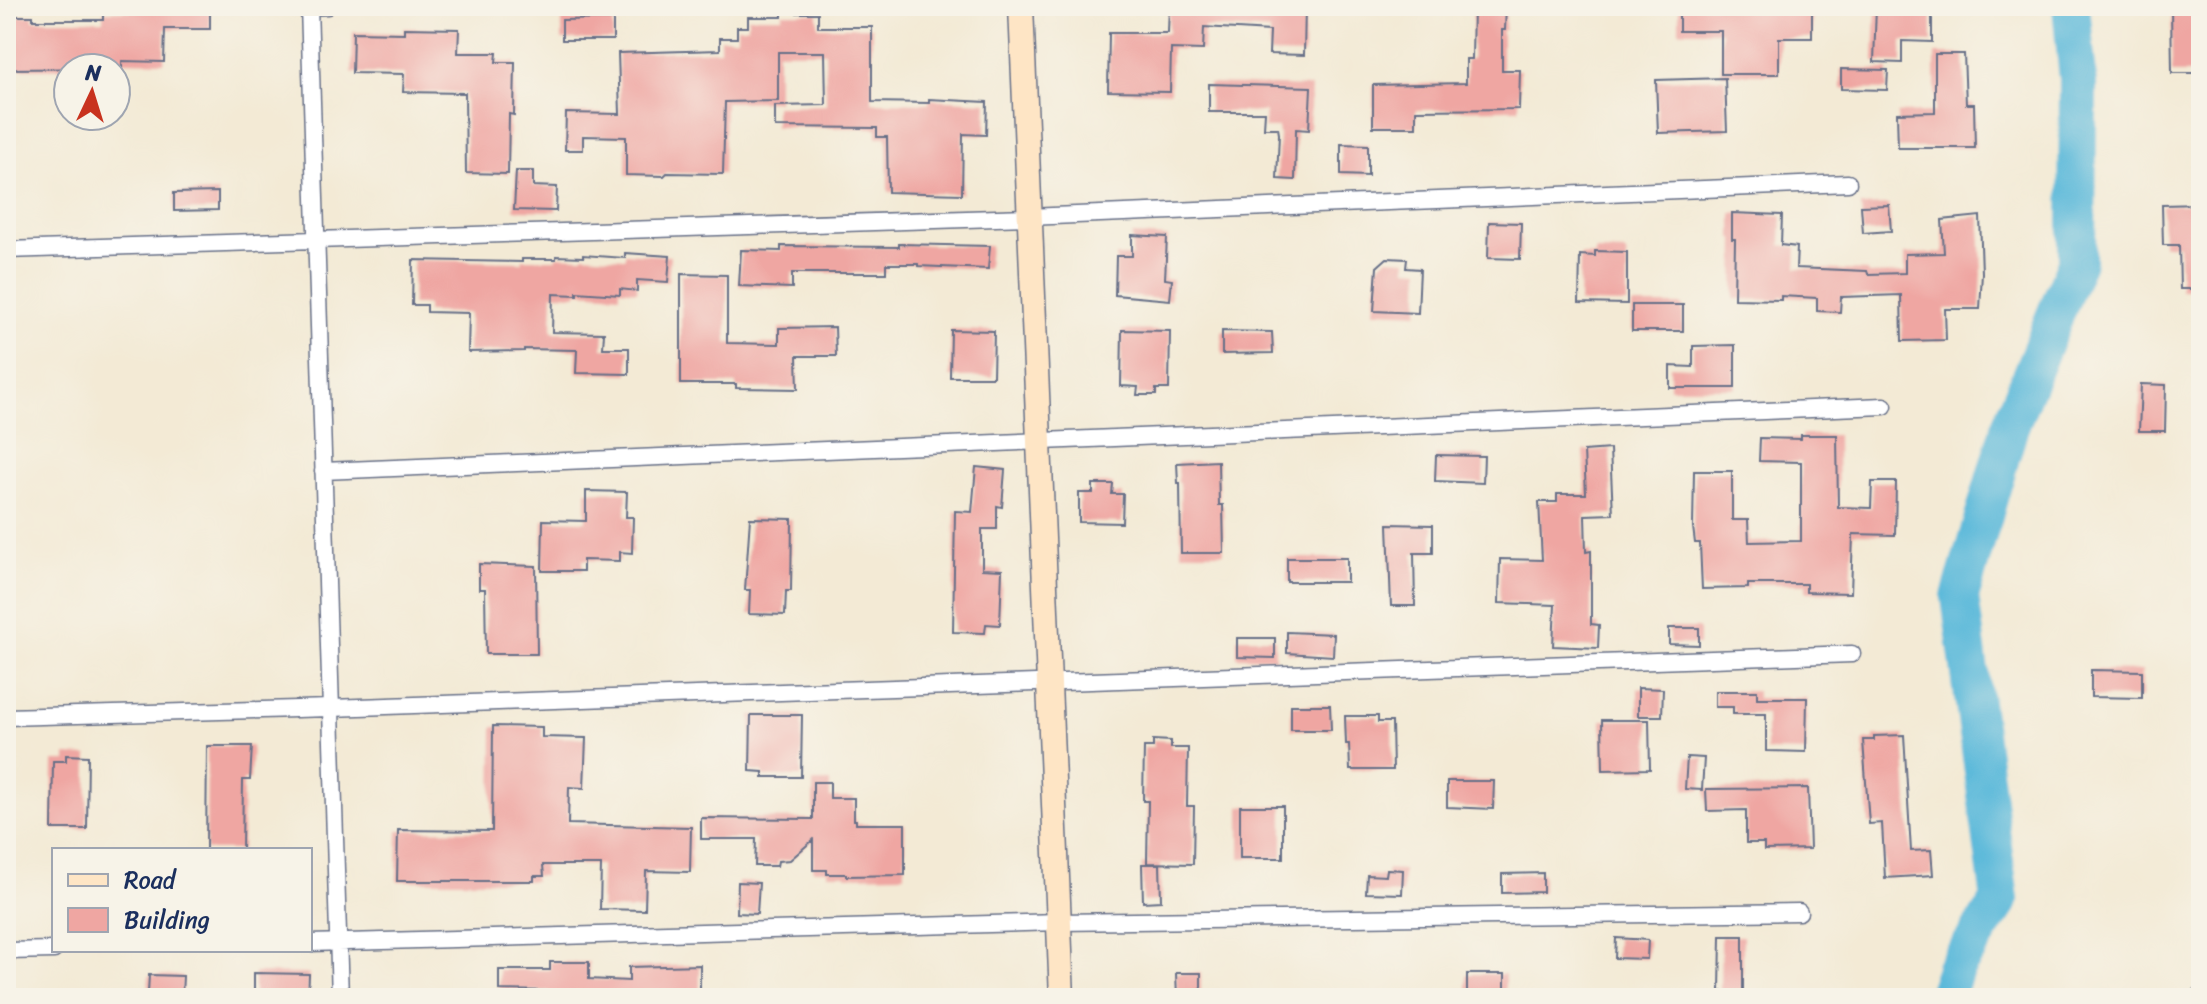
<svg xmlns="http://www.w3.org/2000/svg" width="2207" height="1004" viewBox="0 0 2207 1004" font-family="Sriracha,sans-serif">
<rect width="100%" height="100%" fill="#f7f3e8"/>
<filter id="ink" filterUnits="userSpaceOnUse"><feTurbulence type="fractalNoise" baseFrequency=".0125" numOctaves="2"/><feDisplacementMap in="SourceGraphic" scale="16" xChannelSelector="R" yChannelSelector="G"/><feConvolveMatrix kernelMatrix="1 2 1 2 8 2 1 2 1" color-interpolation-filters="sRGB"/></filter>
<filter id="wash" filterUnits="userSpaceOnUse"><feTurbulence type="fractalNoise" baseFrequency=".006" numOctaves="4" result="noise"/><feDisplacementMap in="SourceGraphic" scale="32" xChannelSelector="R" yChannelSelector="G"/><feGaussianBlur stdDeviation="1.8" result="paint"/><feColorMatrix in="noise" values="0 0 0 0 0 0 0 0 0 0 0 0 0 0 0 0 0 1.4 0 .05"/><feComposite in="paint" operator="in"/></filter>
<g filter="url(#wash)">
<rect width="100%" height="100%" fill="#f3ead5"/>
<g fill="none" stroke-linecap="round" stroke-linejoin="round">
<path stroke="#5cb9da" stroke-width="38" d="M1945,998L1955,969L2000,900L1960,597L2010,426L2077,261L2078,79L2071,6"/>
</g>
<g id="blocks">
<path fill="#efa6a2" d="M1169,6H1305L1304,55L1269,54L1270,31L1204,27L1203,50L1171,49L1170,92L1108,91L1109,33H1168Z
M1473,6H1506L1505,30H1502V70H1520L1519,109L1416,110V127H1373V85L1466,83V59H1472Z
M1679,6H1812V38H1779V74H1721V31H1679Z
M1876,6H1932V42L1902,41V63L1874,62Z
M2171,6H2201V73H2172Z
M210,10V29H165L164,62L122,61V68L6,69V16H33V20H103V11Z
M782,13H818V27H872V102L929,103V99L987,102L986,135L963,134L962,194L888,192L887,137H877V128L775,127V106L826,105L825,52H778V101L725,102L723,174L667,173L664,176L626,175V137L583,136V150H565L566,113L620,114L618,53L720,50V38H737V27H748V17H782Z
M613,19V40H562V20Z
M404,28L459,29L458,53H497L496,62H515L514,115L509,114L508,174L466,173L465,93L403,92L404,74L352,73L353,32L404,33Z
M1935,54H1964L1966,104H1974L1975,148H1898L1897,113L1935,112Z
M1841,69L1888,70L1887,90L1841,89Z
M1725,78L1727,131L1658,133L1656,80Z
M1209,84L1311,87L1309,130L1296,129L1295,180L1277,179L1279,134L1278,128H1264L1265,112H1209Z
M1341,144L1368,145V176L1341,175Z
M516,171H533V186L557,187L556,211L514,210Z
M218,192V210L174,211V193Z
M2200,204L2201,289H2180L2179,245H2163L2162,205Z
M1889,205L1891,231L1863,233L1861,206Z
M1732,213L1782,215L1781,245L1797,247L1796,268L1867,271L1868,274L1905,273V254L1944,253L1942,220L1980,216L1982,273L1980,309H1945L1946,340L1902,341L1901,295L1841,297L1840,312L1817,311V298L1781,296V300L1734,299L1735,239H1732Z
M1489,222L1521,223L1520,259L1488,258Z
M1132,235L1167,237L1165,279L1172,280L1170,300L1115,295L1116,256H1132Z
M899,244L990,246L988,269L918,266V264H886V273H792V288L739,286L741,250L781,251V246L899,247Z
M1595,251L1627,252V304L1579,303L1580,255L1595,256Z
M625,253L670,256L668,282L637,280V291L620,289V295L577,292V295L553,294L552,332L604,333L603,348H629V374L576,373L577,350L524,349V351L468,352L469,313L427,312V305H412L413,260L522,262V259H556V256L583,257V255L625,258Z
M1387,258L1407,259L1406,268L1420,269L1418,313L1374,311L1377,267Z
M681,274L727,275V343L779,344V328L835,327L836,356H797L798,389L736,388V384H681Z
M1632,305H1683V331H1632Z
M951,330L994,331L993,377H950Z
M1122,330L1170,331L1169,389H1156V395H1137L1138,387L1121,386Z
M1222,331L1272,332L1273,353L1222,354Z
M1735,345V388H1670V366L1693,367V346Z
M2141,384L2166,385L2165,431H2139Z
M1801,435H1837L1838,507L1871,508L1872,482H1896L1895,535L1853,534L1851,593L1806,592V584H1748V588L1702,589L1700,543H1695L1693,527L1694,471H1732V520H1748L1749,542L1801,541V462L1759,461L1760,438L1801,439Z
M1610,449L1613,514L1585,515L1586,552L1591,551V624L1599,625L1598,648L1553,646L1555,605L1499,603L1500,559L1542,560L1539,502H1557V494H1586L1584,451Z
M1436,455L1484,456L1483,483L1435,481Z
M1218,461L1219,505H1223L1224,553H1181L1180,483H1178L1177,463Z
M976,467L1005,470L1002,507L997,506V529H982V569L1002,570L1000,625L986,624L985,633L953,632L955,511L972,512Z
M1093,484H1113L1112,494H1123L1122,523L1079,522V493H1093Z
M586,491L627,492L626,517H633L632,553L620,552V561L583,560V571H542L543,520L586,521Z
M750,518L792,519L791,591H786L785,615L749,614L750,590H745Z
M1388,524L1433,525V553H1414L1415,606H1391Z
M1287,558H1347V582H1287Z
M479,564L536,566L537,654H486L485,589H479Z
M1669,628H1699V645L1669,644Z
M1287,632L1334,634L1333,656L1287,653Z
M1237,638H1275V658L1237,657Z
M2091,670L2142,671V698L2091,697Z
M1638,688L1663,689L1662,716H1638Z
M1715,691H1757V698H1807L1806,752L1766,751V714H1733V707H1715Z
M1291,705H1330L1331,730H1291Z
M751,715H802L801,777H763V772L750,771Z
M1345,716H1378V722H1392L1393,770H1350L1349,744H1346Z
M1602,720H1649L1650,769L1603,770Z
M493,726L542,727V737L586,738L584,788L569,787L568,824L691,827L690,872L646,871L645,910L600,909L601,865H543L544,876H534V881H397L398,830L492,831Z
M1904,735L1911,851L1931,850L1933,875L1885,878L1882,823L1869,824L1863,740H1874V736Z
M1153,740L1171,741V748H1188L1187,806H1194L1193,864L1147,863L1148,801H1143L1144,747H1153Z
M207,746H252L250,780H243L242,850H206Z
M66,755L88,756L87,829H52L53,761H66Z
M1687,757L1704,758L1702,790L1685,789Z
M1447,781H1494L1493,809L1447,807Z
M813,782H830V798H854V820H856V824H905V875L846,876V874H827V870H813V840L790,860L778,861L777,866H755L756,839H701V818L813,819Z
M1808,788L1810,849L1764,850V843H1746V810L1707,811L1706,789Z
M1240,806H1283V858H1240Z
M1142,864H1160L1161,901L1143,902Z
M1387,869L1403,870L1402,894L1366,893L1367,875L1386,876Z
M1543,873V892L1502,893V874Z
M738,882L759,883L757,914L737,913Z
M1721,936H1743V992L1720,991Z
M1616,938L1648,940L1647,959L1615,958Z
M550,962H589V979L629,981V967L700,965V998H550V991L499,990V970H550Z
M254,973L309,974L308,998H254Z
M1176,973H1201V998H1177Z
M1467,974H1505V998H1467Z
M149,975L183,976L182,995L148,993Z"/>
</g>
</g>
<g filter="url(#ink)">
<use href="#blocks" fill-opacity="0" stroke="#677088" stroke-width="2"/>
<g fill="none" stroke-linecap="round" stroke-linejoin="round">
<defs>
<path id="street" d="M309,6L340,998
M309,7L327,6
M6,250L1028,217L1848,183
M323,471L1884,406
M6,717L331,708L1852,654
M310,943L1059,922L1799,912
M6,951L54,950
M2198,997L2201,996"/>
<path id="secondary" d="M1021,6L1062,998"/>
</defs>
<use href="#street" stroke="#677088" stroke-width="19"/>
<use href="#secondary" stroke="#677088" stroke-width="27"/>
<use href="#street" stroke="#fff" stroke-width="16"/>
<use href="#secondary" stroke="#fee5c5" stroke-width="24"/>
</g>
</g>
<rect width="2207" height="1004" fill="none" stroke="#f7f3e8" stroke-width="32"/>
<rect x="52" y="848" width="260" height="104" fill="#f7f3e8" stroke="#9fa5b1" stroke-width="2"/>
<rect x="68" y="874" width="40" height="12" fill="#fee5c5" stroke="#9fa5b1" stroke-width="2"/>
<text x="124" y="888" font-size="24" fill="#1b2f5e">Road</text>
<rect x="68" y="908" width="40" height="24" fill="#efa6a2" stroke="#9fa5b1" stroke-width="2"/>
<text x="124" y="928" font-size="24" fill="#1b2f5e">Building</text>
<g transform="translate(92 92) rotate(4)"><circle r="38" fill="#f7f3e8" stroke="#9fa5b1" stroke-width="2"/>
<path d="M0-6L14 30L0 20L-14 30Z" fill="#c8321e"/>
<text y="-12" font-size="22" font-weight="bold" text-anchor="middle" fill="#1b2f5e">N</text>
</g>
</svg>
